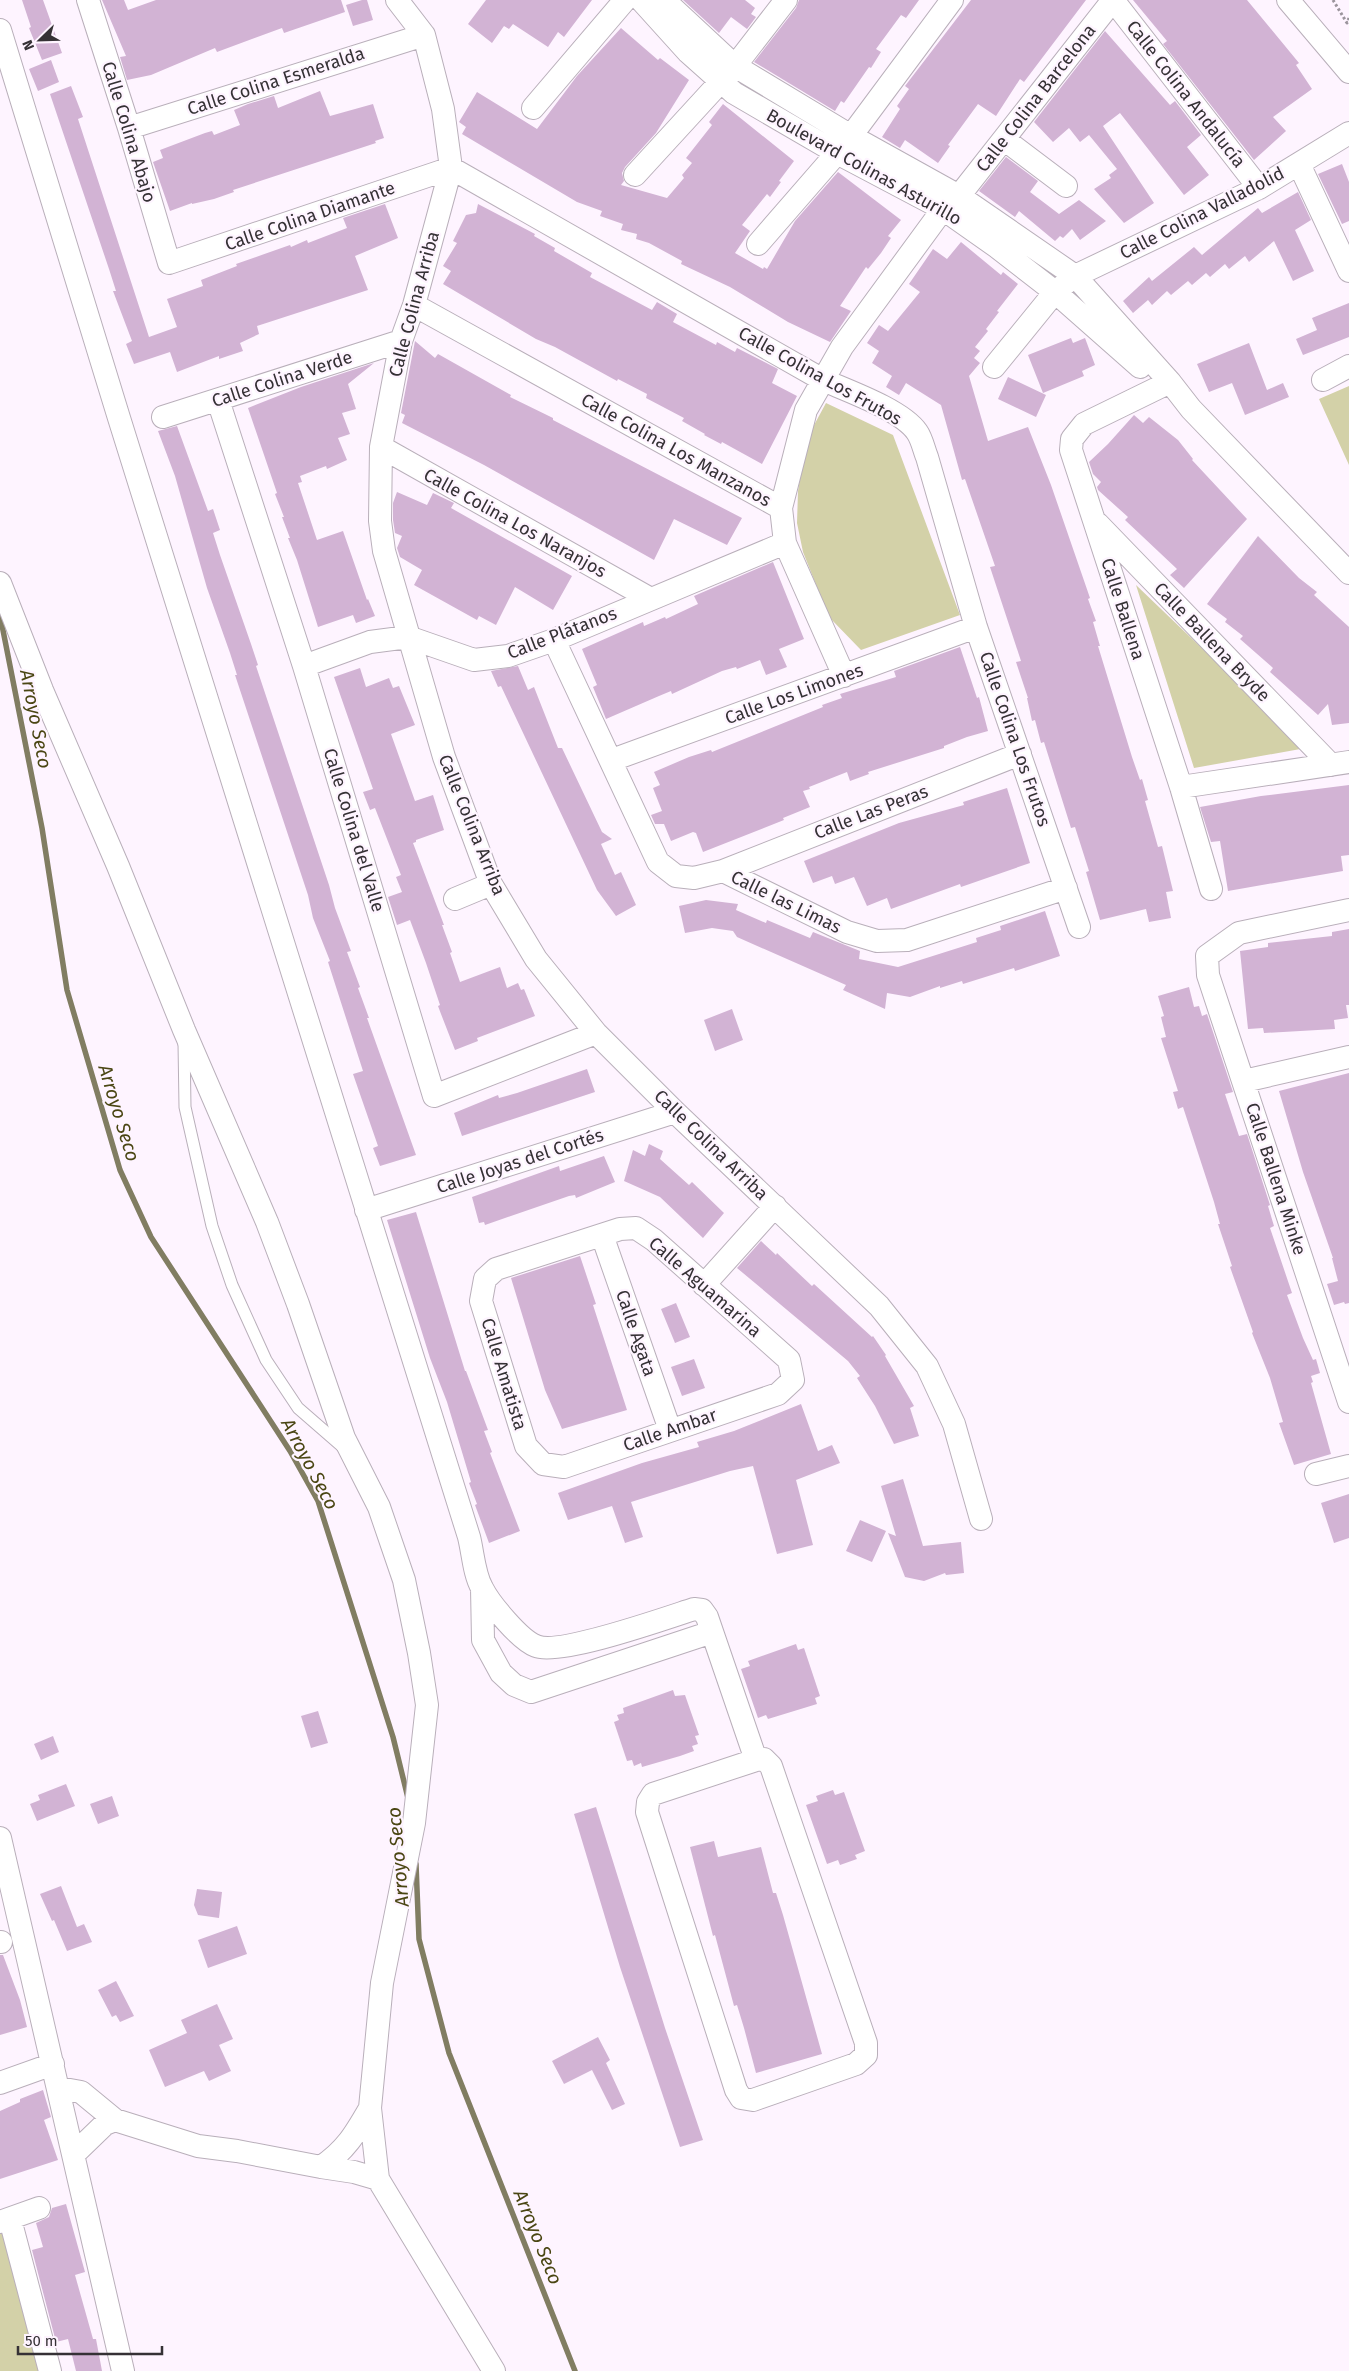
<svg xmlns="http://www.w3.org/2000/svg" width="1349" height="2371" viewBox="0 0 1349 2371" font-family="'Fira Sans',sans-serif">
<rect width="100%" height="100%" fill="#fef4ff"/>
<path fill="#d3d1a8" d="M1349,386V465L1319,399Z
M826,403L893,435L960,615L861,650L829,617L803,552L797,523L798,491L806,440Z
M1136,585L1306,748L1194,768Z
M7,2227L40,2371H0V2230Z"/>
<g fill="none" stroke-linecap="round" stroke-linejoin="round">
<path stroke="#817d62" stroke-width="5.5" d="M0,615L42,828L67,990L120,1170L151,1237L290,1451L318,1501L393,1737L408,1798
M416,1864L419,1939L449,2053L575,2371"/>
</g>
<path fill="#d2b3d4" d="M22,0H43L62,53L42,60L29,28L31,27Z
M102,0H124L128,10L156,0H341L345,12L284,33L282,28L217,52L215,48L151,75L127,80L120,57L126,56Z
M362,0H367L373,20L353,26L346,5Z
M486,0H592L564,37L558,32L548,47L513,24L509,29L504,26L492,43L468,24Z
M683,0H745L755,8L751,14L756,17L747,29L731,17L719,33Z
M799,0H919L906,18L901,15L876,49L881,52L871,68L869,67L844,103L841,101L835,111L754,62L796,8Z
M971,0H1086L1024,82L1020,79L996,116L978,104L948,145L950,146L938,163L905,140L900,148L882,137L900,109L897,106L909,89L905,86Z
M1133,0H1247L1299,63L1296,65L1312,89L1273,117L1286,131L1254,160L1163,44L1167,41Z
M621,28L658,60L660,58L689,80L656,133L625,167L622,173L624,181L621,185L667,198L684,178L682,175L692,163L686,158L712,125L709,122L723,104L794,161L779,181L781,182L770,197L767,194L742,225L750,231L735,253L763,269L764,267L767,269L795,221L838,172L901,220L888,236L891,238L881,253L868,269L866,267L840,306L851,311L830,342L788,322L730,287L681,264L682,261L649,243L636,239L637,234L621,230L623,224L600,216L602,211L577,202L462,134L466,127L459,122L477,92L537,129L577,76Z
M1105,31L1170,105L1175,101L1201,135L1187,147L1209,175L1184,195L1120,113L1103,126L1154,203L1124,223L1094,189L1111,178L1109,175L1117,169L1089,135L1080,142L1069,128L1053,142L1034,122Z
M51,60L59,82L38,91L29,69Z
M71,86L83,117L78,119L149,337L177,327L167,299L203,286L201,280L237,266L236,264L290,245L291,247L307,240L308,243L347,228L343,218L385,204L398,238L355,256L368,290L257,326L259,334L240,343L243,351L219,359V356L177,372L170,352L134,364L126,344L132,341L113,291H116L109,269L50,94Z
M320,91L330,116L373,104L384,138L375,141L376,143L233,190L234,192L214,199L192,204V203L170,211L153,162L163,158L160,150L205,133L212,131L214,135L240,125L234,110L248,104L274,96L278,108Z
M1006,157L1038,181L1030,192L1059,214L1079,200L1106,221L1080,240L1072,229L1063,238L1060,236L1055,241L1019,211L1015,217L979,191Z
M1342,164L1349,182V221L1342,224L1318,174Z
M1298,192L1311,220L1295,230L1314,271L1293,281L1274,241L1249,262L1245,256L1229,269L1225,264L1210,277L1206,273L1192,285L1188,281L1171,295L1167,291L1152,305L1148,300L1133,313L1123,301L1149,277L1152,281L1194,247L1202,255L1258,208L1262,213Z
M478,204L535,234L534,236L555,248L554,251L592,273L590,277L652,310L657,302L677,314L673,322L716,345L717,342L735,352L737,348L778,369L772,383L797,396L762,464L722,442L721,444L704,435L705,434L682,421L684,418L646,398L647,394L618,379L617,381L555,347L536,339L443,284L451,271L443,266L457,243L453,241L466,215L476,213Z
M961,242L1001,275L1003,272L1018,284L997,311L999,312L986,329L988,331L975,347L980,351L974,358L980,363L969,376L988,441L1028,427L1051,485L1090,598L1088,599L1096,621L1093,622L1100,646H1098L1132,757L1140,780L1142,779L1148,800L1145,801L1158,847L1162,846L1173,891L1166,892L1171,918L1149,922L1146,909L1100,920L1086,872L1089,871L1075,827L1071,828L1044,742L1041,743L1035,720L1032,721L1027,698H1028L1016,662L1021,661L990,567L995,566L965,479L962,480L941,405L906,383L899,395L886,387L892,376L872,363L879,351L867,343L879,325L888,331L920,292L909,284L933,249L947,259Z
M1349,303V337L1303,355L1296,339L1317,330L1312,318Z
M1071,338L1073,343L1085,338L1095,365L1082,371L1084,376L1043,393L1028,355Z
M415,341L435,358L438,354L511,395L510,397L553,418V420L742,518L727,545L674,519L654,560L484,465L402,423L405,415L401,413Z
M1249,343L1267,390L1283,383L1289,397L1245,415L1232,383L1209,392L1197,364Z
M374,363L348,384L356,409L342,413L350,434L338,438L347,460L327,469L326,466L300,476L302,482L298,483L317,540L343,531L367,600L368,599L375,616L356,623L353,615L318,627L297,560L288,538H290L282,517H284L275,494L277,493L248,408L301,387Z
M1008,377L1046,395L1036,417L998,399Z
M1134,415L1143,423L1149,417L1178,440L1193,459L1192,460L1247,519L1184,588L1170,575L1177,569L1125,520L1128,517L1098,490L1097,487L1101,482L1093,474L1089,462L1108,444Z
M177,426L208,511L213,509L220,530L213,533L220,555L251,644L258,665L256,666L329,885L335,908L351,951L347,952L360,987L358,988L369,1018H367L416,1155L380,1166L373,1148L378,1146L353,1074L363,1071L328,962L330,961L313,918L308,895L235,675H237L230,653L207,588L175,476L158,431Z
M397,492L427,505L433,493L454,503L451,508L572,576L553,610L515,587L496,625L479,616L477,620L414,585L422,570L400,557L397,548L402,536L395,533L393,520V503Z
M1258,536L1299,578L1317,592L1314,595L1349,627V723L1332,725L1328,704L1318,715L1270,672L1273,668L1240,639L1243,636L1225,622L1227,619L1207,604Z
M773,562L804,639L779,649L787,667L766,675L760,660L737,669L736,667L722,671L672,694L671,691L659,696L606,719L593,687L597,685L582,649L643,622L644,626L665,617L666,619L698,604L694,596Z
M960,647L977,698L979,697L988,731L967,737L944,746V748L868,772L869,774L850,781L847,772L809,787L810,789L803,791L810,807L783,818L784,820L703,852L696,833L693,832L671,841L664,824H655L651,815L662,811L653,788L660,785L654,772L689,757L711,750L712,752L823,707L822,705L842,698L840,694L896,677L894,671Z
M518,666L528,690L534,687L558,748H562L602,832L612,839L601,844L615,875L621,872L636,905L616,916L597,890L501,686L498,687L491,671Z
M360,668L366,687L389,678L393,688L399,686L415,725L391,734L415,801L433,795L444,830L416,840V842L413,843L444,925H442L452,952L450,953L460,982L500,967L507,988L518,983L521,990L524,989L535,1016L477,1038L478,1041L455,1050L441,1014L438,1006L440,1005L426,963L410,920L397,925L388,897L402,892L396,877L401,875L375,808L370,810L363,792L373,789L334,677Z
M1349,785V855L1341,856L1343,871L1228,891L1220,841L1211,842L1200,807L1261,796Z
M1007,788L1030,863L961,887L960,884L891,909L887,898L867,906L854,877L835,884L832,876L813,883L804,861L899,823L964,805L963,802Z
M706,900L738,904L736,910L766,923L767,920L810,938L813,932L860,951L859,959L898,967L977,942L976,938L1001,930L1000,926L1045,911L1060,956L1015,971L1014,968L963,984L962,981L940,988V986L910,997L887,993L885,1009L843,990L846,985L737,937L733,931L712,928L685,933L679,906Z
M1349,929V1005H1346L1348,1018L1334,1020L1335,1029L1264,1033L1263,1028L1248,1029L1240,951L1268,947V943L1332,936V932Z
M1189,987L1194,1007L1199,1006L1202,1016L1207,1014L1233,1092L1225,1094L1239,1136L1247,1134L1270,1205L1268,1206L1274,1226L1270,1228L1292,1293L1287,1295L1303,1338L1313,1360L1316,1359L1320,1373L1311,1376L1313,1382L1311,1383L1331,1454L1294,1465L1279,1423L1283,1422L1270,1378L1252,1333L1253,1332L1230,1267L1232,1266L1218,1224H1220L1214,1202L1183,1107L1178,1109L1173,1092L1178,1091L1161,1038L1166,1037L1161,1017L1164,1016L1158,996Z
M732,1009L743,1040L715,1051L704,1020Z
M587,1069L595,1092L462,1136L454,1113L498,1095L499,1098L517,1093Z
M1349,1073V1303L1345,1304L1344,1302L1334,1305L1327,1284L1338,1281L1332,1258H1333L1303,1172L1279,1091Z
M649,1144L663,1151L660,1159L689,1185L692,1182L724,1213L703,1238L660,1197L624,1181L633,1150L645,1156Z
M604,1156L615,1182L576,1198L575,1195L569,1196L485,1225L484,1222L479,1223L472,1197L559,1166L560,1171Z
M416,1212L465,1371H466L488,1430L484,1431L492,1452L490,1453L520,1531L489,1543L475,1505L477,1504L469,1483L471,1482L447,1402L430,1358L387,1220Z
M761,1241L776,1255L777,1253L812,1286L814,1284L872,1337L873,1336L886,1355L885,1356L914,1406L910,1408L919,1436L894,1444L875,1406L857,1378L860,1376L848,1361L737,1268Z
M580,1256L596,1304L593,1305L627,1410L562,1429L545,1390L511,1278Z
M676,1303L690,1337L675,1343L661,1309Z
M694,1359L705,1388L682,1396L671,1367Z
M801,1404L818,1451L832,1445L840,1463L796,1480L813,1545L777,1554L753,1466L730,1471L631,1502L643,1537L625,1543L612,1506L568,1520L558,1493L642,1463L699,1447L697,1442L734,1431Z
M903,1479L923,1546L961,1542L964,1573L946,1575L945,1573L924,1581L905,1577L888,1533L896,1536L881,1486Z
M1349,1494V1538L1334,1543L1321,1503Z
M860,1520L886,1531L872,1562L846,1551Z
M796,1644L798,1650L804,1648L820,1696L815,1698L817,1704L768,1719L766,1715L758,1718L741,1669L750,1666L748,1661Z
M673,1690L675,1696L685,1695L699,1735L695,1736L698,1744L692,1746L694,1751L680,1756L642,1767L641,1763L634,1766L632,1760L627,1761L614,1722L619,1720L617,1715L624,1713L623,1708Z
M318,1711L328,1743L311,1748L301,1716Z
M53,1736L59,1752L41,1760L34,1744Z
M66,1784L75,1806L37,1821L30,1804L40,1800L38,1795Z
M833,1790L835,1795L844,1792L865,1851L855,1855L857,1859L840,1865L838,1860L827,1864L806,1805L818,1801L816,1796Z
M112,1796L119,1816L98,1824L90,1804Z
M596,1807L665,2028L703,2140L680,2147L620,1967L574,1814Z
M714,1841L718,1857L761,1847L773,1893H776L783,1915L822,2054L756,2073L744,2028L737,2005L734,2006L715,1935L713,1936L690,1847Z
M61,1886L77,1927L84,1924L92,1942L67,1951L54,1920L52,1921L40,1894Z
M197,1889L222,1892L219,1918L198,1915L194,1905Z
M237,1926L247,1954L208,1968L198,1940Z
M0,1955H3L20,2000L27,2027L0,2035Z
M116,1981L134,2016L120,2022L116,2015L112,2017L98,1990Z
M217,2004L233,2039L219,2045L231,2071L209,2081L204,2071L165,2087L149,2050L187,2033L181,2020Z
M598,2037L610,2060L606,2063L625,2104L612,2110L592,2070L564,2084L552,2061Z
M43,2090L51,2117L44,2120L58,2160L0,2179V2111L20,2102V2099Z
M66,2204L85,2272L75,2275L93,2339H96L102,2371H76L68,2339L56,2342L32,2250L43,2247L36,2223L49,2217L52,2208Z"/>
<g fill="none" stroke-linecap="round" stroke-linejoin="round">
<defs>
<path id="lane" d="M184,1043L185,1107L212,1226L232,1285L266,1360L298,1408L344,1448"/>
<path id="street" d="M88,0L129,128L169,263L451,168L823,380C848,391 902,410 917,432C922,439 924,450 927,457L976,627L1079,927
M397,0L424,35L443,109L451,168L414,305L401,341L381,447L380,521L384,551L444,757L491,884L536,959L596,1033L675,1112L879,1306L927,1366L954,1424L981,1519
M641,0L688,52L734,93L837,153L943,209L997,247L1055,292L1140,367
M664,0L735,66L851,136L959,196L1075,276L1170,382L1191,409L1349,573
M1113,0L1259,188
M1288,0L1349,72
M0,30L119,418L469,1537C473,1553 474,1574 482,1588C490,1604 520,1640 536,1646C559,1656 666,1618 694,1609L702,1610L707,1617L756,1760
M533,108L625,0
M129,128L424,35
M851,136L952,0
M1005,140L1066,186
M1299,164L1349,271
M635,175L735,66L786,0
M959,196L1113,0
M758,244L837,153
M414,305L781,508
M994,367L1055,292L1075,276L1259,188L1349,133
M1323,380L1349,366
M1170,382L1084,424L1072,439L1071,450L1181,787L1211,889
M218,400L304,666L434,1096L596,1033
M163,417L401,341
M381,447L649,598
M1098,524L1331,765
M0,583L42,690L118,866L184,1030L267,1222L298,1304L344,1438L379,1507L404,1580L419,1653L427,1705L414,1823L382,1983L370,2108L378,2179L494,2371
M554,640L658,862L676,876L694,878L723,871L847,932L877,941L907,940L1066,888
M304,666L370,642L408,637L474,660L508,656L554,640L785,543
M844,676L785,543L781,508L806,410L842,347L943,209
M612,760L976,627
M1181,787L1349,762
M723,871L1020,754
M455,899L491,884
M1349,910L1239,933L1207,956L1208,975L1349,1402
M1244,1081L1349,1057
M366,1210L675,1112
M636,1228L654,1240L789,1360L793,1380L778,1394L564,1467L543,1464L526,1446L481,1301L485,1279L496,1269L620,1229Z
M602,1235L670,1430
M704,1285L775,1206
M1316,1474L1349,1466
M482,1588L483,1640L501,1673L514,1685L531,1692L712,1632
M764,1759L771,1766L866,2043V2055L856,2064L753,2100L741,2098L736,2090L647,1812L648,1802L653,1794L756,1760Z
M0,1838L123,2371
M0,1942H1
M0,2083L53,2064
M59,2088L81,2092L115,2120
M75,2153L105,2124L115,2120L198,2146L237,2151L321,2167C346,2150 355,2134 370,2108
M321,2167L354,2172L378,2179
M10,2219L50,2371
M0,2222L39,2208"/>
</defs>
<use href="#lane" stroke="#b9afba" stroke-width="13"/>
<use href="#street" stroke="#b9afba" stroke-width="24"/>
<path stroke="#9b949c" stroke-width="3" stroke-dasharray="2.5 2.5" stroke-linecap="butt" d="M1333,0L1347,23L1349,18"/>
<use href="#lane" stroke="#fff" stroke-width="11"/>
<use href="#street" stroke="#fff" stroke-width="22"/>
</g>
<g text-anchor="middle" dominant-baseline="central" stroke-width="4.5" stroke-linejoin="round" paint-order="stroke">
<g font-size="18" fill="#353135" stroke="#fef4ff">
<text transform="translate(276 81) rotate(-18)">Calle Colina Esmeralda</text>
<text transform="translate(1186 94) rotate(52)">Calle Colina Andalucía</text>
<text transform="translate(1036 98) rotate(-52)">Calle Colina Barcelona</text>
<text transform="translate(129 132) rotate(73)">Calle Colina Abajo</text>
<text transform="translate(864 167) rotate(29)">Boulevard Colinas Asturillo</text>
<text transform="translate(1202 213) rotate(-27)">Calle Colina Valladolid</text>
<text transform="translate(310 216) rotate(-19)">Calle Colina Diamante</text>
<text transform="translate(414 304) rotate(-75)">Calle Colina Arriba</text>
<text transform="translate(820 376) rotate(29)">Calle Colina Los Frutos</text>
<text transform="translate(282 379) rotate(-18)">Calle Colina Verde</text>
<text transform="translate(676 450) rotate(29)">Calle Colina Los Manzanos</text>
<text transform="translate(515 523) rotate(29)">Calle Colina Los Naranjos</text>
<text transform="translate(1123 609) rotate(72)">Calle Ballena</text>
<text transform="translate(562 633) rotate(-21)">Calle Plátanos</text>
<text transform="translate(1212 642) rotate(46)">Calle Ballena Bryde</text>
<text transform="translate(794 694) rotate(-20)">Calle Los Limones</text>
<text transform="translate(1015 739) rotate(71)">Calle Colina Los Frutos</text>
<text transform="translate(871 812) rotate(-21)">Calle Las Peras</text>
<text transform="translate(472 825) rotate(68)">Calle Colina Arriba</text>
<text transform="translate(354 830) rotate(73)">Calle Colina del Valle</text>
<text transform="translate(786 902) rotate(26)">Calle las Limas</text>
<text transform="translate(711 1145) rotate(44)">Calle Colina Arriba</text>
<text transform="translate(520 1161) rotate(-18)">Calle Joyas del Cortés</text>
<text transform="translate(1276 1179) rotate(72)">Calle Ballena Minke</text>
<text transform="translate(705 1287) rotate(41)">Calle Aguamarina</text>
<text transform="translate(636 1333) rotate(71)">Calle Agata</text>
<text transform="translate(504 1374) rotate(73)">Calle Amatista</text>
<text transform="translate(670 1430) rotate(-19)">Calle Ambar</text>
</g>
<g font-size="19" font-style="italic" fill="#4a4613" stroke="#fef4ff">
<text transform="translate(36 719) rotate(79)">Arroyo Seco</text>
<text transform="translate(119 1113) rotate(73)">Arroyo Seco</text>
<text transform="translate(310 1464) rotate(62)">Arroyo Seco</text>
<text transform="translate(398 1857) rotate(-95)">Arroyo Seco</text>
<text transform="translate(538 2237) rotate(68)">Arroyo Seco</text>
</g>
</g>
<g transform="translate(40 40) rotate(247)" stroke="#fef4ff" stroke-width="4" paint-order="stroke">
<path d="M0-4L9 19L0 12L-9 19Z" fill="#353135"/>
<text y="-8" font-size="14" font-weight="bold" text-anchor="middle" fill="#353135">N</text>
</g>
<path d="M18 2346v8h144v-8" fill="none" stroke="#353135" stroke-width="2.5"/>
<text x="25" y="2346" font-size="15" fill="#353135" stroke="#fef4ff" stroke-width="4" paint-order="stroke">50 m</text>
</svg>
